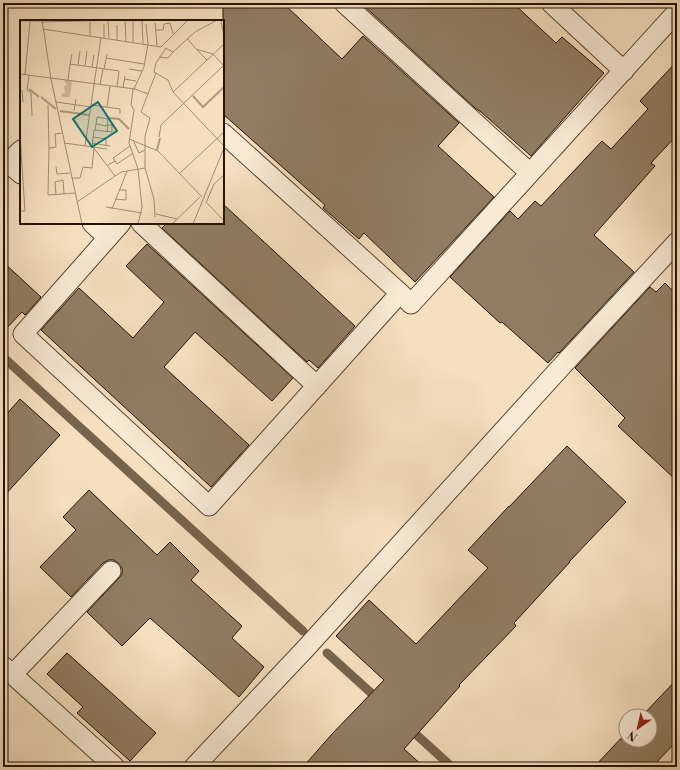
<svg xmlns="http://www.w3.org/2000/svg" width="680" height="770" viewBox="0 0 680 770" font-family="'Libre Bodoni',serif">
<rect width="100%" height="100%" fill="#f5dfbf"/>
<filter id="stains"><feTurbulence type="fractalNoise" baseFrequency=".005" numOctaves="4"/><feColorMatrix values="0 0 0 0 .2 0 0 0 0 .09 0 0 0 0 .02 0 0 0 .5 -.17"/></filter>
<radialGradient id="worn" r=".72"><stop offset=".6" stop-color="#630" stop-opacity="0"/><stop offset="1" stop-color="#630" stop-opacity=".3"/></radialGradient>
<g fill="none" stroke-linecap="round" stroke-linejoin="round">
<path stroke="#76644c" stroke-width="9" d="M3,357L303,631
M327,653L380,701
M409,728L452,767"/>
</g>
<path fill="#907d63" stroke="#231300" d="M223,3H283L342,59L363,36L459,123L438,146L494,197L415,282L364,233L359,239L323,208L325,205L223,114Z
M361,3H513L556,43L562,37L604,73L531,156L481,112L475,108Z
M677,61V135L651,163L655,166L594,235L634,272L559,353L558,352L548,363L502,322L500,323L450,277L510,211L518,219L535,201L541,206L602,141L611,149L648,109L640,101Z
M223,204L355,326L318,368L309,360L307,362L162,228L167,223H223Z
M147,244L293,378L272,401L195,332L164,367L249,445L211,487L41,330L79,288L133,338L164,302L126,266Z
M3,262L41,297L25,315L22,312L3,332Z
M665,283L677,295V481L618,426L625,418L575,368L650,287L656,292Z
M20,399L60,435L3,497V418Z
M567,446L626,502L569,562H570L514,623L516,626L459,685L460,686L404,749L424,767H303L332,734L384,680L336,636L369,600L416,644L488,568L468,550L509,506V507Z
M89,490L157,555L170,542L199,571L191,580L242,626L232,638L264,667L239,697L150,618L122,646L87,612L119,578L122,574V568L118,563L114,560H108L103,563L71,597L40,567L76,530L63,517Z
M67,653L156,733L130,761L77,713L83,707L47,674Z
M677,679V741L652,767H594L626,733V740H650V716H642Z"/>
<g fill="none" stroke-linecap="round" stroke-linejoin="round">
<defs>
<path id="lane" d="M344,3L530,173
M551,3L624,71
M223,133L400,293L411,304L674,15
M21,150L15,156L14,168L21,174
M92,223L108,238
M121,223L23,334L209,506L400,293
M141,223L317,386
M3,666L115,767
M13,674L111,571
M194,767L306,648L561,367L677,242"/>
</defs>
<use href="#lane" stroke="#584630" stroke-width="21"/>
<use href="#lane" stroke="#f8ead5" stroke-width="19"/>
</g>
<g transform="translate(20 20)">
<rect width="204" height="204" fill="#f5dfbf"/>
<path d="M44,60L52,61L50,77H42L41,74L45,73L44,66L47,65Z" fill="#d1bc9f"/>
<path fill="none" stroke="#ae9a7e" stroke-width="2" d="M9,69L19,77M173,76L183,87L204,67M21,77L36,89M40,91L69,95M89,98L99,99L109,109M137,130L140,118"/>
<path fill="none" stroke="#a18d73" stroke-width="1" d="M22,0L31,59L62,204M105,0L106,21M113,0V22M122,0L123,24M201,0L204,17M0,1H22M88,1L89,18M22,2L99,0M70,2V16M135,3L137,26M84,4V18M97,5V20M23,9L141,27L168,0M136,10H143L144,4L150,3L153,14M167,18L176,29L193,34L204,46M145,28L153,32L175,12L197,0M146,28L136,43L134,52L148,60L153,72L204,126M177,30L187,40M52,34L50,44L99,51L97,67M139,37L148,38L153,32M86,38L124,44M58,45L60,31M65,46L67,31M72,47L74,35M84,49L87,34M109,49L122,51M0,54L115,69L128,74M5,55L10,2M9,56L7,70L11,73L12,96M104,59L116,61M48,60L50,44M80,65L83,49M103,68L105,56M113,69L111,85L114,90L109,123L118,149L122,187L118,204M114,69L124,47L128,24L126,4M2,70L3,82M153,72L204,24M36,82L71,87M28,85L29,128L36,127L35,114L42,113M71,85L100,89V94M87,87L90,66M54,91L56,79M75,110L76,104L77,97L88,99L87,106L76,104M0,116L5,191H0M73,117L86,119V126M139,117L141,105L204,45M109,119L138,131L182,177M113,120L119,133L125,130M44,123L73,127L95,156M72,123L90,126M65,126L81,17M72,127L74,110H75L92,112V105H88L87,112M73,127L87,129M29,128L28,175L55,173M95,141L97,144L113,133M88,145L95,141L93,138L110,126M36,147L37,154L50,153M125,148V116L130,98L121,92L136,53M159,154L204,112M51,158H60L63,147L72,148L74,128M36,175L35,162L43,160L44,174M95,179L106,180V170H99M57,182L101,152L125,148L134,179L135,197M186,183L194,164L204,155M187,183L204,201M86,187L122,193M92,189L107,151M136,194L157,199M152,204L180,177M173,204L204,128"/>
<path fill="#0f766e" fill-opacity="0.15" stroke="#0f766e" stroke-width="2" d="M78,82L97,111L72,127L53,99Z"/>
<rect width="204" height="204" fill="none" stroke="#231300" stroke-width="2"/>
</g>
<rect width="680" height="770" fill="none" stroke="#f5dfbf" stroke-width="16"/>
<rect x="4" y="4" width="672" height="762" fill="none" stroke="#231300" stroke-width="2"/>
<rect x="8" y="8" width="664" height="754" fill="none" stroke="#231300"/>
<g transform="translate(638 728) rotate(214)"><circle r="19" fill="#f8ead5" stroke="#a39480"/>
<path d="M0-3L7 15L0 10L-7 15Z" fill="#8f2418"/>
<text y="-6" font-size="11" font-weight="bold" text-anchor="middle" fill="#231300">N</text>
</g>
<rect width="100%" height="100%" filter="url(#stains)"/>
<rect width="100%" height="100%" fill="url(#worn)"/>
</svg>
